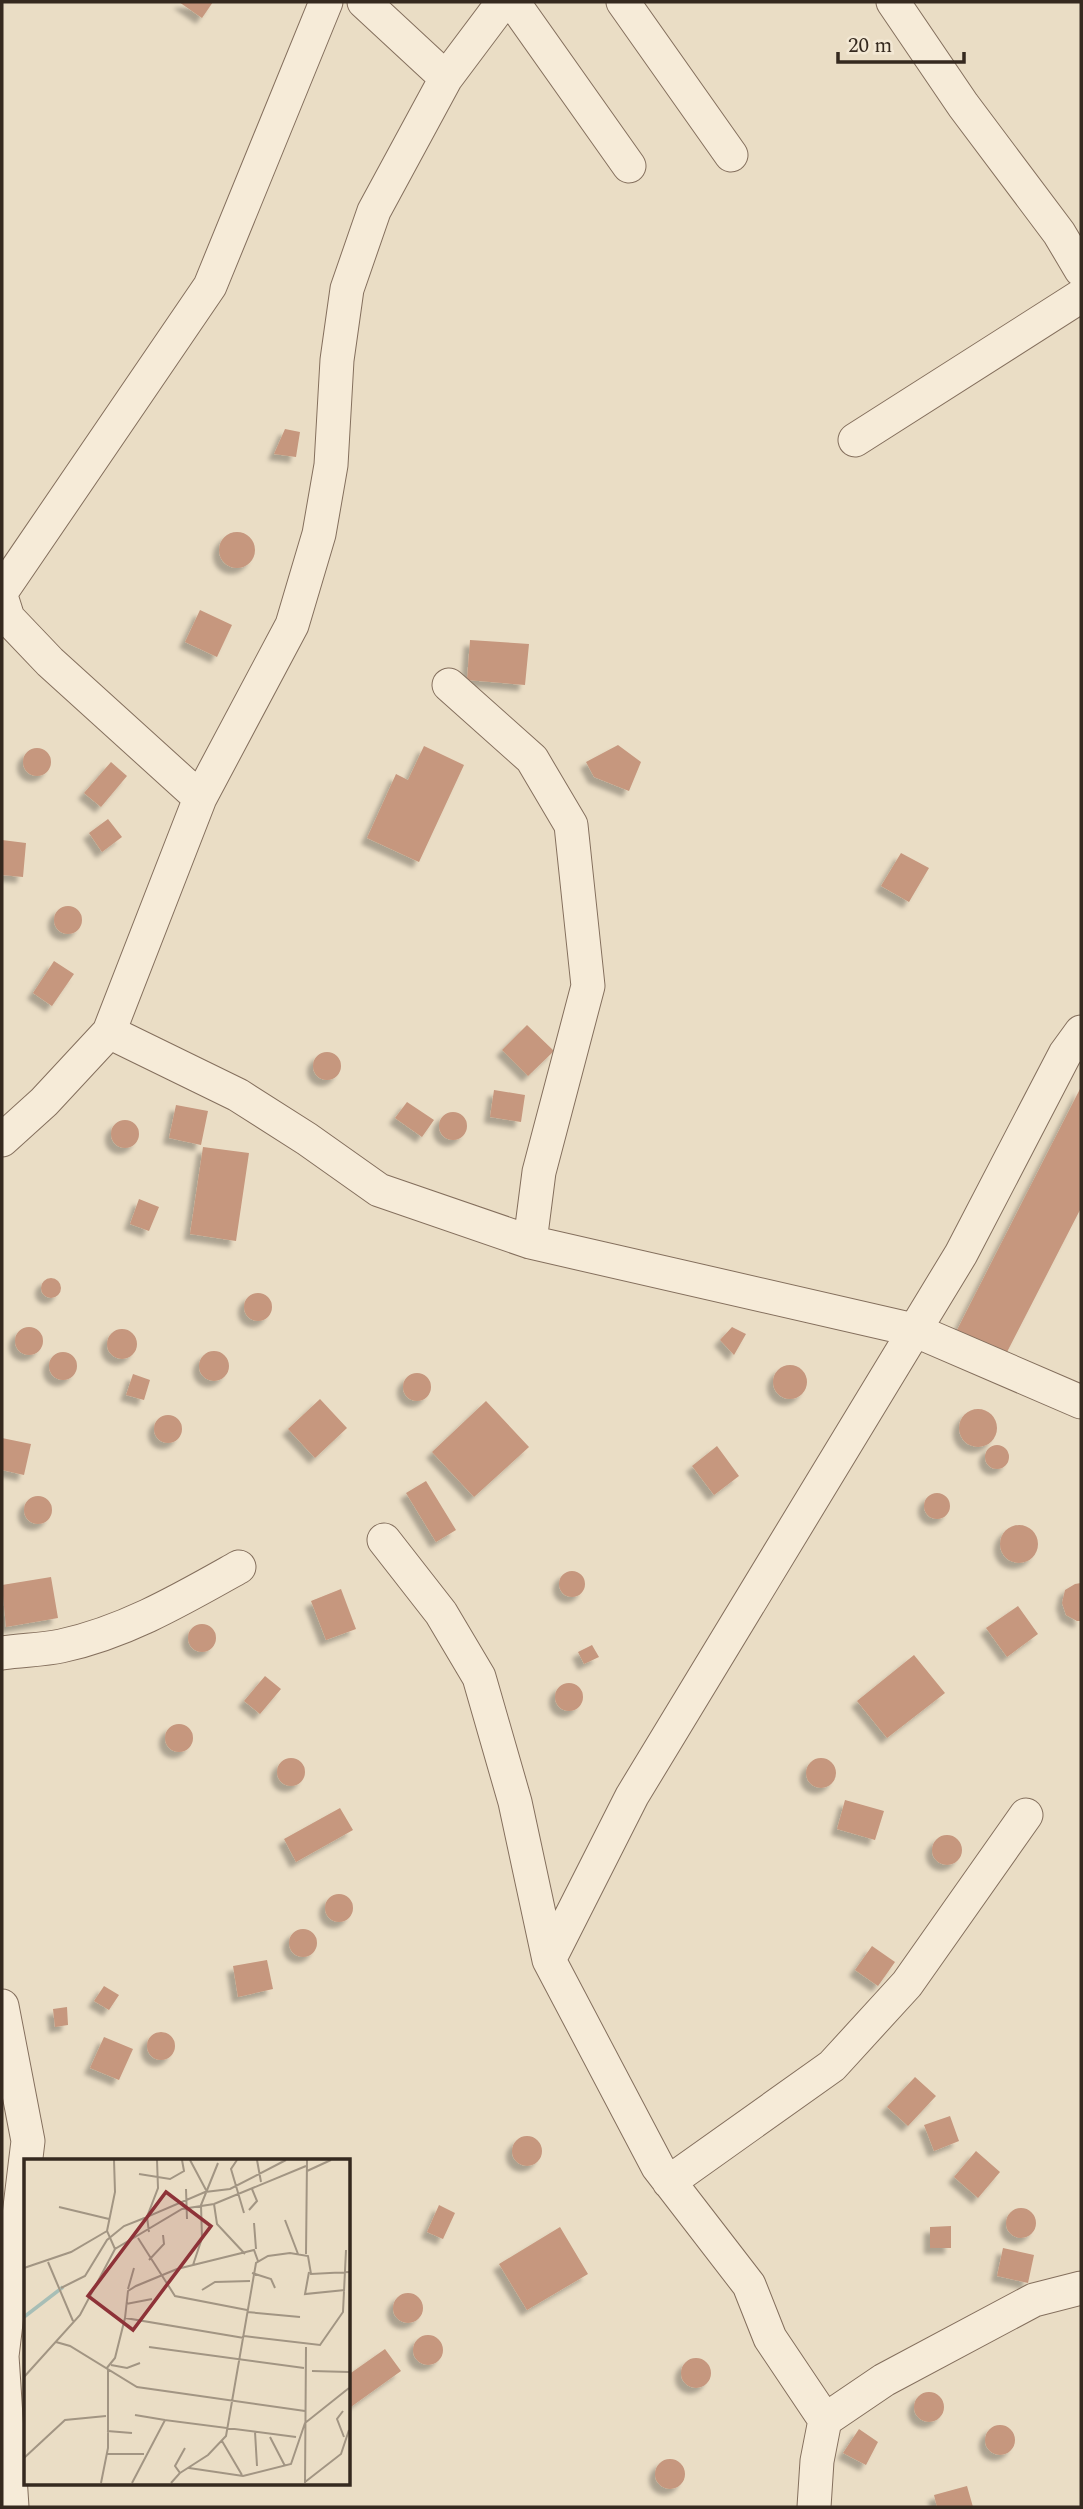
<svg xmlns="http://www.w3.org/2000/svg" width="1083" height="2509" viewBox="0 0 1083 2509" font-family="Spectral,serif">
<defs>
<filter id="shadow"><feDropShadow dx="-6" dy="6" stdDeviation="2" flood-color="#0004"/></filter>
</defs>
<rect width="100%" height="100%" fill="#eaddc5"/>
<path fill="#c6977e" filter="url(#shadow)" d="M179,2H213L202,18Z
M285,429L300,432L296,457L274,454Z
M219 550a18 18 0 1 1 36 0a18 18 0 1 1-36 0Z
M200,610L232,625L217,657L185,642Z
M470,640L529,644L525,685L467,680Z
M618,745L641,762L629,791L594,777L586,762Z
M424,746L464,765L419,862L367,838L396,774L408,780Z
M23 762a14 14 0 1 1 28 0a14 14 0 1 1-28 0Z
M111,762L127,776L101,807L84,793Z
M108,819L122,837L102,852L89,833Z
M2,840L26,843L23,877L2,875Z
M901,853L929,868L909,902L881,886Z
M54 920a14 14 0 1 1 28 0a14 14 0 1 1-28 0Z
M54,961L74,974L52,1006L33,993Z
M527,1025L554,1051L528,1076L502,1050Z
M313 1066a14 14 0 1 1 28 0a14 14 0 1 1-28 0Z
M1081,1087V1208L1006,1354L957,1330Z
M494,1090L525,1095L521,1122L490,1117Z
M407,1102L434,1120L422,1137L395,1118Z
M176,1105L208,1111L201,1145L169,1138Z
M439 1126a14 14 0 1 1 28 0a14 14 0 1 1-28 0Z
M111 1134a14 14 0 1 1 28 0a14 14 0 1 1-28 0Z
M203,1147L249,1153L236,1241L190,1234Z
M139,1199L159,1207L149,1231L130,1224Z
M41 1288a10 10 0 1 1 20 0a10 10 0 1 1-20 0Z
M244 1307a14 14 0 1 1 28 0a14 14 0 1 1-28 0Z
M15 1341a14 14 0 1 1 28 0a14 14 0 1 1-28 0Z
M732,1327L746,1334L734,1355L720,1340Z
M107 1344a15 15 0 1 1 30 0a15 15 0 1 1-30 0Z
M199 1366a15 15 0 1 1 30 0a15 15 0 1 1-30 0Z
M49 1366a14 14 0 1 1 28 0a14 14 0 1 1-28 0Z
M773 1382a17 17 0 1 1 34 0a17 17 0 1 1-34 0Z
M403 1387a14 14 0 1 1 28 0a14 14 0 1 1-28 0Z
M133,1374L150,1380L144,1400L126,1395Z
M320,1399L347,1428L315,1458L288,1429Z
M486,1401L529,1447L474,1497L432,1452Z
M959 1428a19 19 0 1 1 38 0a19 19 0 1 1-38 0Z
M154 1429a14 14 0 1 1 28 0a14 14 0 1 1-28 0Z
M2,1438L31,1444L24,1475L2,1470Z
M985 1457a12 12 0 1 1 24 0a12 12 0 1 1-24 0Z
M717,1446L739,1476L714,1495L692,1466Z
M426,1481L456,1530L436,1542L406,1493Z
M924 1506a13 13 0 1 1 26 0a13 13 0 1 1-26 0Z
M24 1510a14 14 0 1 1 28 0a14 14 0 1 1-28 0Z
M1000 1544a19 19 0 1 1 38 0a19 19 0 1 1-38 0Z
M559 1584a13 13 0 1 1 26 0a13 13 0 1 1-26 0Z
M51,1577L58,1618L6,1627L2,1585Z
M1081,1583V1621H1077L1066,1615L1062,1603L1065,1590L1075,1584Z
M341,1589L356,1629L326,1640L311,1601Z
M1018,1606L1038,1634L1007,1657L986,1628Z
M188 1638a14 14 0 1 1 28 0a14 14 0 1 1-28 0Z
M592,1645L599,1657L584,1664L578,1652Z
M914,1655L945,1693L887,1738L857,1701Z
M265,1676L281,1689L260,1714L244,1701Z
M555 1697a14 14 0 1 1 28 0a14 14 0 1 1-28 0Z
M165 1738a14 14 0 1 1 28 0a14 14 0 1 1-28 0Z
M277 1772a14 14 0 1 1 28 0a14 14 0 1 1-28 0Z
M806 1773a15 15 0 1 1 30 0a15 15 0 1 1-30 0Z
M845,1800L884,1811L875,1840L837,1829Z
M340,1808L353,1830L296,1862L284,1839Z
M932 1850a15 15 0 1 1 30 0a15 15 0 1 1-30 0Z
M325 1908a14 14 0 1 1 28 0a14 14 0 1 1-28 0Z
M289 1943a14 14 0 1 1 28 0a14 14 0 1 1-28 0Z
M872,1946L895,1962L878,1986L855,1970Z
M267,1960L273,1989L238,1997L233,1966Z
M104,1986L119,1995L109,2010L94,2001Z
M67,2007L68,2025L55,2027L53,2009Z
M147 2046a14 14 0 1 1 28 0a14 14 0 1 1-28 0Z
M104,2037L133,2049L119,2080L90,2068Z
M915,2077L936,2096L908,2126L887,2107Z
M950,2116L959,2141L934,2151L924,2125Z
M512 2151a15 15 0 1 1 30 0a15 15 0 1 1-30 0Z
M976,2151L1000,2172L978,2198L954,2177Z
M439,2205L455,2213L443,2239L427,2232Z
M1006 2223a15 15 0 1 1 30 0a15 15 0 1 1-30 0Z
M951,2226V2248H930V2227Z
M560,2227L588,2274L527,2310L499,2264Z
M1003,2248L1034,2255L1028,2283L997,2276Z
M393 2308a15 15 0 1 1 30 0a15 15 0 1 1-30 0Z
M413 2350a15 15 0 1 1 30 0a15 15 0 1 1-30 0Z
M385,2349L401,2371L348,2409V2375Z
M681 2373a15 15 0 1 1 30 0a15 15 0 1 1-30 0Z
M914 2407a15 15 0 1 1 30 0a15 15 0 1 1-30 0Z
M985 2440a15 15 0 1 1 30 0a15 15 0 1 1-30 0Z
M859,2429L878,2442L866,2465L843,2453Z
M655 2474a15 15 0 1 1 30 0a15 15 0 1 1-30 0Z
M967,2486L973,2507H937L934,2495Z"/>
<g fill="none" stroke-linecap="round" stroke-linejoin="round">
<defs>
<path id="minor" d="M364,2L446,78
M513,2L629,166
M623,2L731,155
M893,2L963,105L1059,233L1081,270
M855,440L1081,296
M2,591L210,286L326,2
M2,599L8,618L50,662L200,798
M449,685L532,759L571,825L588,986L539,1172L530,1242
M109,1032L238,1095L307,1139L379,1190L530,1242L914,1330L1081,1402
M2,1140L44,1102L109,1032L200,798L292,625L319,534L331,465L337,360L347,289L374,211L446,78L503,2
M384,1540L441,1613L479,1677L515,1802L549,1960
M2,1653C21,1650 42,1650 61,1646C126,1632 182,1599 239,1567
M2,2006L28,2141L2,2356L12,2507
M669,2182L832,2066L907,1984L1026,1815
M825,2420L770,2338L749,2285L658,2167L549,1960L632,1796L961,1254L1065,1054L1081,1032
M814,2507L817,2461L825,2420L884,2380L1034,2300L1081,2288"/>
</defs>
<use href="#minor" stroke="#846f5d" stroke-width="35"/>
<use href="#minor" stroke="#f6ebd8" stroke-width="33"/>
</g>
<g transform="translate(24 2159)">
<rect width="326" height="326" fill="#eaddc5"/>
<path fill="none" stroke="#a7beb6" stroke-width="3.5" d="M0,158L39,128"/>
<path fill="none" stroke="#a29583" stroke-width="2" d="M90,1L91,33L83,72L91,90M133,1L134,29L123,58L181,33L206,30L262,1M166,1L182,31M213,1L207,10L220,54M233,1L237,23M283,12L307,1M115,15L146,20L160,12L158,1M162,30L163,60M190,45L193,65L221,95M35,48L85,60M225,51L233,42L228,30M261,61L274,95M230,64L232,90M114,79L151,137L223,151M282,95L283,1M125,101L140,85L139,76M24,103L49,162M169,106L178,79L177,46L194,4M0,109L47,93L83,72M285,113L281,135L321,131M228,114L247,120L251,129M37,129L61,117L83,81L100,67L123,58L125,73M104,130L110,109M178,131L191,123L226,122M102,145L128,140M223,153L276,158M101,159L104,132L112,127L153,110L230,91L234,102M220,177L296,186L319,153L322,91M32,183L46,187L113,228L281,252M125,188L280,209M87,206L103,209L116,204M82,210L91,199L101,159L220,179M288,212L325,213M0,218L56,156L91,90L158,50L190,45L282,7M319,252L313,260L320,278M111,256L141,261M83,272L108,274M231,273L233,307M246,278L261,307M198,282L218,316M83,295H120M0,299L41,261L82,257M165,309L219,317L267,305L281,264L325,229M156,314L184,296L202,277L232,104L244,97L266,94L284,97L287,115L325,113M281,323L317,295L325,271M77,324L84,289V211M108,324L141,261L272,278M147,324L156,314L151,307L161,289M281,324L282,188"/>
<path fill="#8e3238" fill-opacity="0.15" stroke="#8e3238" stroke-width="3.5" d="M142,33L187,67L109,171L64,137Z"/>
<rect width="326" height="326" fill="none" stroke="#35291f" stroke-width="3.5"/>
</g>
<rect width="1083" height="2509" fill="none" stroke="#35291f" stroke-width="7"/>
<path d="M838 52v10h126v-10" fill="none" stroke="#35291f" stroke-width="3.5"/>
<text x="848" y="52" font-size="21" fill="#35291f" stroke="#f3e8d4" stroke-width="5" paint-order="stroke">20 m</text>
</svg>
